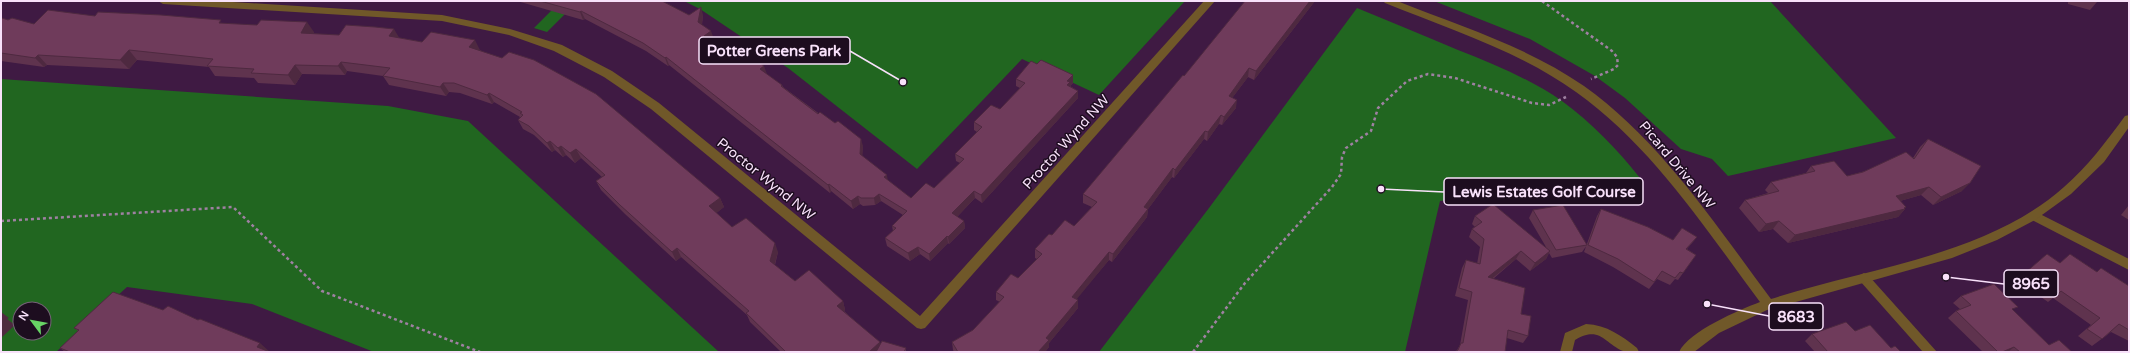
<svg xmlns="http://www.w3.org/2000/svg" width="2130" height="353" viewBox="0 0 2130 353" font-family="'Varela Round',sans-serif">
<rect width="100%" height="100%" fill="#3f1a43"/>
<path fill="#216620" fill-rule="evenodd" d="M561,1H578L547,32L534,28Z
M684,1H1185L1099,95L1022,59L917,169L788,68L700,9Z
M1434,1H1770L1896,138L1728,176L1712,159L1681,149L1625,98L1595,76L1530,39Z
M1357,8C1391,22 1425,36 1458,50C1494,64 1530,79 1562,101C1592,123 1617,149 1640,178L1440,201L1405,352H1099L1209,208Z
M1,79L388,106L468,121L719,352H374L252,304L127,287L56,352H1ZM20,309H44V333H20Z"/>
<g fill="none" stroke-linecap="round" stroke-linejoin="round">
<path stroke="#9f81a2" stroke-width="2.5" stroke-dasharray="3 3" stroke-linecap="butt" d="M1542,1L1612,51L1617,57L1618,65L1614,69L1591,79
M1,221L233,207L322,291L480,352
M1193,352L1245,283L1332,187L1341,174L1342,157L1346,148L1371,131L1378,108L1407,81L1428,74L1455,78L1532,103L1549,105L1566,97"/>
<path fill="#705829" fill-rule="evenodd" d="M158,1H217L442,15L510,29L562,45L612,71L659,103L920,316L1204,1H1215L925,328L921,329L917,328L651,109L604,77L554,51L509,35L442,21L163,4Z
M2034,211L2129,259V270L2030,219L2028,216L2030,213Z
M1864,273L1868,275L1937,352H1923L1860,281L1858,278L1860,275Z
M1586,324C1607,325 1622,336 1637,348L1639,352C1635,352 1627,353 1623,351C1604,343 1600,325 1575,340L1572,352H1560L1565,333Z"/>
<path fill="#705829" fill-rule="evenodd" d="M1383,1H1397C1460,26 1528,47 1584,86C1661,141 1715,224 1771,299C1866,268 1987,256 2064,187C2088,166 2106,142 2125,116L2129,115V127L2104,162L2071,194L2035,220L1997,240L1952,258L1767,310L1719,333L1694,352H1679C1689,331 1739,310 1760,302C1705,228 1652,146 1576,92C1519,51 1449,29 1385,3Z"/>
</g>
<path fill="#5f334e" d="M517,1H662L689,15H703L702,25L714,39L711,41L731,57L766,74L782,85L783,87L863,146L862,156L887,180L911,198L934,188L960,163L956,161L955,154L977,132L974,130V122L1000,109L1020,88L1016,86V79L1037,64L1073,75V83L1070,86L1078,91V98L982,203L975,198L957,217L964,221L965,228L949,244L948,243L930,261L920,254L910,261L887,246L885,238L893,231L892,226L903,215L881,201L875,205L863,206L860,204L853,209L831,191L830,193L669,65L668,66L646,51L585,19L583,20Z
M1315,1L1254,80L1248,77L1232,98L1236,108L1222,125L1219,124L1207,141L1204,139L1174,178L1172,177L1148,209L1147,217L1112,262L1109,260L1076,299L1078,308L1049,343V347L1045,352H954L953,350L952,342L973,330L1000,302L996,300V292L1018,278L1037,259L1035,258V249L1052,235L1074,226L1092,207L1083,203V194L1184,76Z
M2068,1H2097V2L2090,10L2068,4Z
M95,16L223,23L314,32L313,34L400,38L422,42L480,50L720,198L724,207L716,213L732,227L778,252L775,265L795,281L843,301L845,310L844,311L880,344L906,348V352H781L750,322L747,315L681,257L676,261L625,214L601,190L596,181L602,177L581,158L575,163L566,155L563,157L555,150L552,152L534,135L523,129L518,120L520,117L494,102L492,104L460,93L449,92L446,96L389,85L383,76L347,71L345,75L302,74L295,85L258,83L254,78L215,76L209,67L137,60L129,69L47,65L44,67L1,61V19L34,24Z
M1928,139L1962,191L1933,205L1921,195L1900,201L1905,209L1898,217L1788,243L1773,229L1759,232L1739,208L1745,200L1768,193L1765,190L1771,182L1806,173L1811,166L1847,176L1913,158L1920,147Z
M2129,205V220L2121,215Z
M1601,209L1673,240L1697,237L1687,249L1696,255L1678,280L1675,279L1670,285L1657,279L1649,289L1613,267L1584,252L1597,216Z
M1533,210L1587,245L1582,252L1552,258L1549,253L1546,259L1530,271L1516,259L1493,279L1521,314L1528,336L1523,343L1507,338L1457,350L1460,345L1468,300L1455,296L1462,268L1466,260L1477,264L1480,247L1469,237L1472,229L1475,227L1472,224L1475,216L1546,247L1529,218Z
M2047,254L2060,263L2097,272L2101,268L2129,286V341L2111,332L2092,346L2078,336L2091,325L2053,298L2048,302L2017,280Z
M1961,296L2013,311L2049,345L2072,352H1983L1948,318L1956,311L1960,309L1953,303Z
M163,310L198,320L270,352H65L60,348L78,331L74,328Z
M1855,331L1891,348L1901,352H1815L1805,341L1812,334Z"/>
<path fill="#4e2940" d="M1310,1H1315L1254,80L1256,71Z
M701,7L703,15L701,30L698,22Z
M581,11L585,19L583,20L580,12Z
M307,22L314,32L308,43L301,33Z
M394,29L400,39L389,36Z
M711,31L714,39L707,44L704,36Z
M475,40L480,50L474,57L469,47Z
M129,50L137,60L129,69L120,60Z
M38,55L47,65L44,67L35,58Z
M666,57L669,65L668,66L665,58Z
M341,62L347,71L345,75L338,66Z
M295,65L302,74L295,85L288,75Z
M764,66L767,74L760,69Z
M1249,68L1248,77L1227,105L1229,96Z
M1073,75V83L1070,86V90L1067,93V81Z
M443,83L449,92L446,96L440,87Z
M1078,91V98L982,203L981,195Z
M489,93L494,102L492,104L487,95Z
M1237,100L1236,108L1222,125L1224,117Z
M1221,115L1219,124L1207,141L1208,132Z
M1205,131L1204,139L1174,178L1175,170Z
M861,139L863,146L862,162L860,154Z
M550,141L555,150L552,152L547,143Z
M561,146L566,155L563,157L558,148Z
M576,149L581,158L575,163L570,153Z
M1173,168L1172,177L1148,209L1147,217L1112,262L1113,254L1144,207Z
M887,175L888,182L884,177Z
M1970,183L1962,191L1933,205L1941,197Z
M829,184L831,191L830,193L828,185Z
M1929,187L1921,195L1889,204L1896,196Z
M974,191L975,198L953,221L952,213Z
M879,194L881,201L875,205L874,198Z
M858,196L860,204L853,209L851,201Z
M720,198L724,207L713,216L709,206Z
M1906,207L1904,210L1905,209L1898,217L1788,243L1795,235Z
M964,221L965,228L949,244L948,237Z
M1779,221L1773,229L1759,232L1766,224Z
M947,236L948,243L930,261L929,254Z
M775,243L778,252L773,270L770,261Z
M918,247L920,254L910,261L908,253Z
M677,248L681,257L676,261L672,252Z
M1521,251L1516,259L1484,285L1488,277Z
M1550,251L1546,259L1530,271L1535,263Z
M1109,252V260L1072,305V297Z
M1078,300V308L1049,343V347L1045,352H1038L1046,338Z
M843,301L845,310L840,315L837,306Z
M1,312L9,318L7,319L15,325L1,338Z
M880,342L882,351L880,352H869Z
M260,343L270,352L257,347Z
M2014,347L2008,352H2002Z"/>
<path fill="#6f3b5b" stroke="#4e2940" d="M540,1H662L689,15L701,7L698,22L711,31L704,36L731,57L742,50L764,66L760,69L782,85L781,86L818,114L820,112L835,123L838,121L861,139L860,154L887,175L884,177L911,198L926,183L934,188L964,159L955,154L982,127L974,122L991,105L1000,109L1025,83L1016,79L1031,61L1037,64L1041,60L1073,75L1067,81L1070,82L1067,85L1078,91L981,195L974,191L952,213L964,221L948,237L947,236L929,254L918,247L908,253L885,238L896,228L892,226L907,211L879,194L874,198H861L858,196L851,201L829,184L828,185L666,57L665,58L643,43L581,11L580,12Z
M1245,1H1310L1256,71L1249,68L1229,96L1237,100L1224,117L1221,115L1208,132L1205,131L1175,170L1173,168L1144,207L1148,209L1113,254L1109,252L1072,297L1078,300L1046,338L1049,340L1038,352H958L952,342L973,330L1004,297L996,292L1011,274L1018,278L1042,254L1035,249L1049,234L1052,235L1065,220L1074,226L1097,202L1083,194L1183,75L1184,76Z
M48,10L95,16L98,12L161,15L221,20L219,23L257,25L261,20L307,22L301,33L339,35L346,25L375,27L394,29L389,36L422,42L431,32L475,40L469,47L502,58L509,52L534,60L596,94L720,198L709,206L732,227L746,218L775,243L770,261L795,281L809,270L843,301L837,306L880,342L869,352H786L746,313L749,311L677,248L672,252L620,205L596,181L605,175L576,149L570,153L561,146L558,148L550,141L547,143L529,126L518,120L523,115L520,113L522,112L489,93L487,95L454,83H443L440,87L383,76L390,68L341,62L338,66L295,65L288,75L251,73L254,69L207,66L213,59L129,50L120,60L38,55L35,58L1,53V19L2,18L8,20L12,18L34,24Z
M1928,139L1981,166L1970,183L1941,197L1929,187L1896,196L1906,207L1904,208L1905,209L1795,235L1779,221L1766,224L1745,200L1779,191L1771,182L1815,171L1811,166L1834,161L1847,176L1863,172L1906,152L1914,159Z
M1493,204L1550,251L1535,263L1521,251L1488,277L1525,288L1521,314L1531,316L1528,336L1508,330L1505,352H1454L1458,350L1461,343H1463L1472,292L1459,288L1466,260L1480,264L1484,239L1472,229L1482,222L1475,216Z
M1563,205L1587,245L1556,250L1533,210Z
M1601,209L1648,227L1673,240L1682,228L1697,237L1686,249L1696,255L1683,273L1680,272L1675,278L1662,271L1654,282L1618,259L1588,245Z
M2047,254L2060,263L2070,254L2097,272L2101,268L2129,286V330L2119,324L2102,339L2087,329L2100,318L2061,291L2057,295L2025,273Z
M1994,284L2018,307L2012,309L2049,345L2059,340L2072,352H2020L2014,347L2002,352H1998L1956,311L1971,305L1961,296Z
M113,292L163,310L168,306L198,320L200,319L260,343L257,347L270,352H70L60,348L79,330L74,328Z
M1846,322L1855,331L1870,325L1891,348L1895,346L1901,352H1828L1812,334Z
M882,341L906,348L904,352H876Z"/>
<g text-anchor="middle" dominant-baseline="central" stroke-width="3" stroke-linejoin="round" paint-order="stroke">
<g font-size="14" fill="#f8e1fa" stroke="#1d0d1f">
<text transform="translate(1066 142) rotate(-48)">Proctor Wynd NW</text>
<text transform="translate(1677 165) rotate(50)">Picard Drive NW</text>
<text transform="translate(766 179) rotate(39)">Proctor Wynd NW</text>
</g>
</g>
<path fill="none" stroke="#f8e1fa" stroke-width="1.5" d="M903 82L850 51M1381 189L1444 192M1946 277L2004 284M1707 304L1769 316"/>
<g fill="#f8e1fa" stroke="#1d0d1f" stroke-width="1.5">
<circle cx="903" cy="82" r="4"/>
<circle cx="1381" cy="189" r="4"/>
<circle cx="1946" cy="277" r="4"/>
<circle cx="1707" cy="304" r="4"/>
</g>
<g fill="#1d0d1f" stroke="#f8e1fa" stroke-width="1.5">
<rect x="699" y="37" width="151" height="27" rx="4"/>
<rect x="1444" y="178" width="199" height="27" rx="4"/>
<rect x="2004" y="270" width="54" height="27" rx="4"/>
<rect x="1769" y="303" width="54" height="27" rx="4"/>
</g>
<g font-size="15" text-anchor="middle" font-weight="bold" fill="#f8e1fa">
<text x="774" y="56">Potter Greens Park</text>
<text x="1544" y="197">Lewis Estates Golf Course</text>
<text x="2031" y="289">8965</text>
<text x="1796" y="322">8683</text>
</g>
<rect width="2130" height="353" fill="none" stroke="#f8e1fa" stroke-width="4"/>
<g transform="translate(32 321) rotate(302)"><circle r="19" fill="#1d0d1f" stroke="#756277"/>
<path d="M0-3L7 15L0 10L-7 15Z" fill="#68d465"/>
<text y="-6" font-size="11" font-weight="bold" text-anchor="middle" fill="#f8e1fa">N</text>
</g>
</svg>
